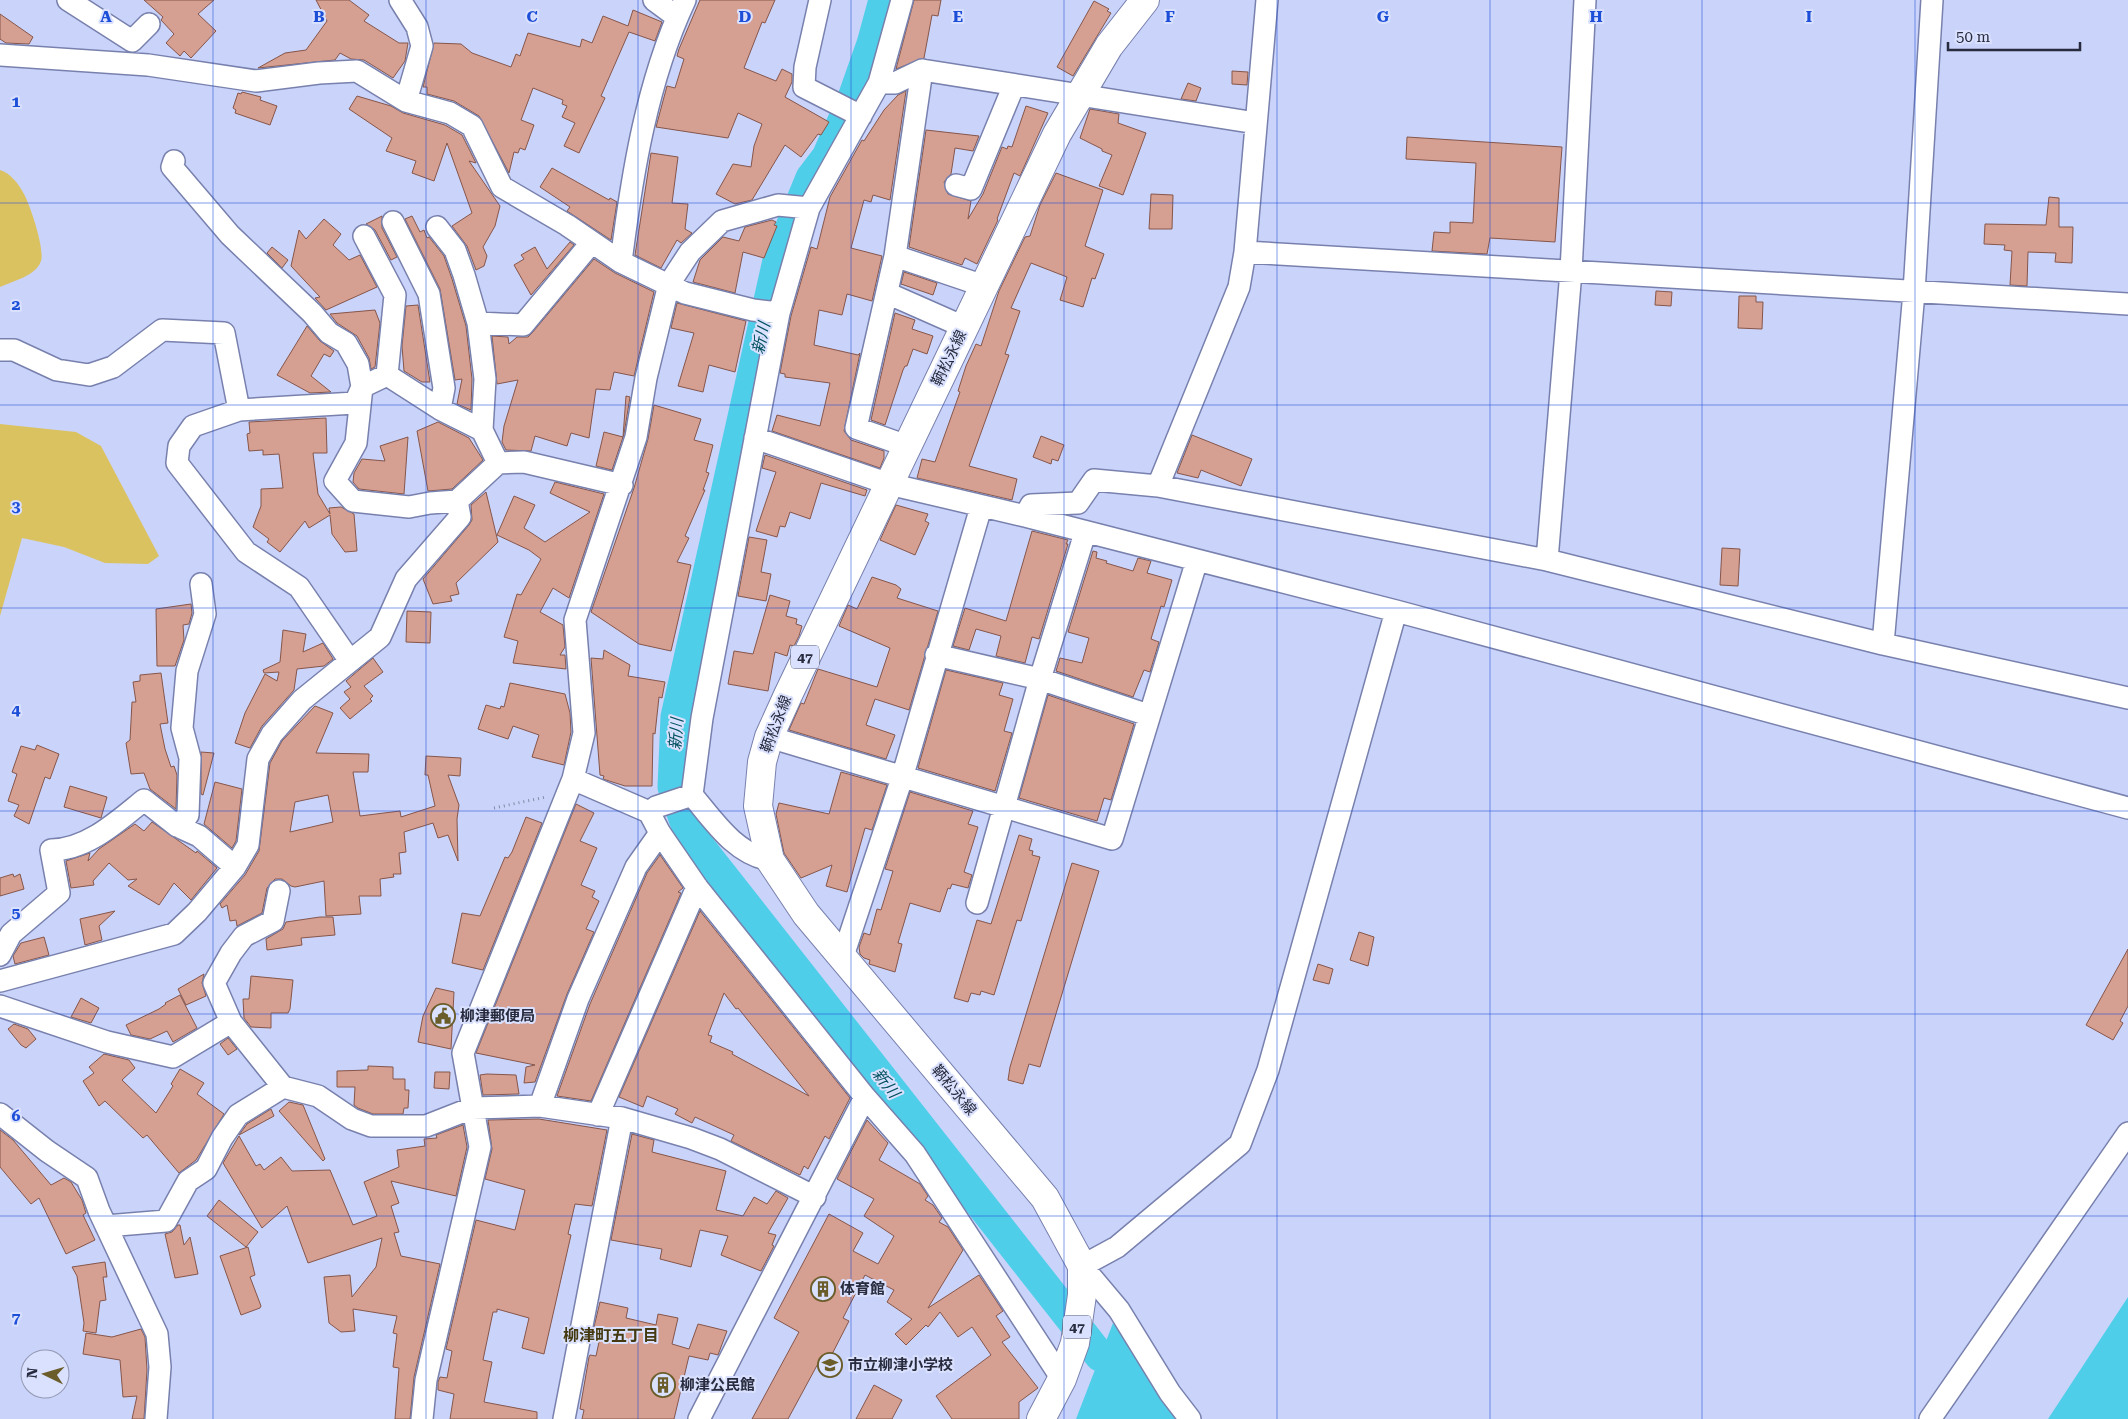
<svg xmlns="http://www.w3.org/2000/svg" width="2128" height="1419" viewBox="0 0 2128 1419" font-family="'Roboto Serif','Noto Sans JP',serif">
<rect width="100%" height="100%" fill="#cad3fa"/>
<path fill="#dbc261" d="M0,170C10,173 19,184 24,194C30,205 45,249 41,261C36,276 13,281 0,287Z
M0,424L76,432L101,446L159,556L148,564L105,563L64,547L22,538L0,616Z"/>
<path fill="#4fcee9" d="M2128,1297V1419H2048Z
M1113,1323L1182,1419H1076Z"/>
<g fill="none" stroke-linecap="round" stroke-linejoin="round">
<path stroke="#4fcee9" stroke-width="31" d="M884,0L872,44L853,98L827,157L811,178L779,256L676,717L673,787L689,833L1100,1356"/>
</g>
<path fill="#d59f92" stroke="#86564a" fill-rule="evenodd" d="M144,0H214L198,14L216,31L191,58L184,51L180,56L166,43L174,34L161,20L163,17Z
M316,0H349L369,15L364,21L399,43H408L405,61L393,78L364,60L351,59L340,53L335,60L258,68L285,53L306,50L327,21Z
M700,0H775L765,23L762,22L744,68L776,81L782,69L792,74V82L785,97L829,122L821,135L818,134L801,157L785,145L752,200L735,204L716,194L733,164L751,167L754,146L762,124L738,113L728,138L656,127L667,86L675,88L684,59L677,56L679,49Z
M914,0H941L938,16L932,15L924,58L896,69Z
M1094,1L1109,9L1107,11L1111,13L1073,76L1057,67Z
M633,10L662,22L655,41L629,32L601,96L605,98L579,153L564,146L575,123L562,117L567,106L562,104L563,100L533,88L521,120L534,125L525,150L520,148L518,153L514,152L509,173L479,116L454,101L427,94V87H423L434,43L461,44L472,53L511,67L516,54L520,56L528,33L580,47L582,39L592,43L603,16L628,26Z
M0,14L33,37L29,44L6,43L0,39Z
M1232,71L1248,72L1247,85L1232,84Z
M1188,83L1201,88L1196,101L1181,99Z
M906,91L890,200L873,195L871,202L864,200L851,248L882,256L872,301L847,294L842,315L819,310L814,345L858,355L860,353L844,431L851,440L884,451V458L880,468L772,431L777,415L820,426L830,383L785,377V374L780,373L791,316L811,247L817,249L830,197L862,140L864,141L884,110L898,95Z
M242,92L261,97L260,100L277,106L270,125L235,113L236,110L233,108L238,93L241,94Z
M357,96L391,106L403,113L445,125L462,135L476,163L469,161L500,206L495,226L483,247L487,256L484,266L476,270L467,246L452,226L472,213L447,143L434,181L412,173L416,161L386,151L392,138L349,109Z
M1026,106L1048,113L1020,176L1014,173L997,219L998,220L977,264L965,258L962,265L909,247L926,130L979,136L973,151L955,148L951,174L944,182L948,194L971,201L968,219L983,194L1002,147L1007,149L1008,146L1012,147Z
M1090,109L1119,114L1118,123L1146,133L1123,195L1099,186L1112,155L1102,151V149L1080,138Z
M1407,137L1562,147L1555,242L1490,238L1487,254L1432,251L1434,232L1450,233V222L1473,223L1476,163L1406,159Z
M651,153L678,157L672,203L688,204L685,229L692,233L681,243L677,240L661,268L635,255Z
M552,168L609,200L610,198L617,202L611,240L567,211L570,207L540,187Z
M1056,173L1103,190L1085,246L1104,254L1095,279L1092,278L1083,307L1060,300L1067,277L1031,263L1011,308L1020,311L1005,354L1009,355L969,466L1017,479L1012,500L917,478L922,459L935,462L960,392L958,391L966,366L976,344L981,346L999,291L1025,237L1030,236L1040,205Z
M1151,194L1173,195L1172,229H1149Z
M2049,197L2059,198V227H2073L2072,263L2055,262L2056,253L2028,252L2027,286L2010,285L2012,251L2004,250L2005,245L1984,244L1985,224L2046,225Z
M382,216V228L397,257L391,260L375,230L366,224Z
M412,216L420,232L424,230L427,238L429,237L444,256L452,279L466,326L472,379L471,410L457,404L462,379L455,380L440,289L405,219Z
M324,219L341,234L333,245L349,260L360,255L377,287L326,310L315,298L320,297L291,266L299,230L306,239Z
M772,220L776,222L774,225L777,226L764,258L743,252L735,293L693,282L700,260L723,237L739,241L745,227Z
M570,242L574,245L531,295L514,265L524,259L521,255L535,247L547,269Z
M272,247L288,260L282,268L267,253Z
M594,259L615,273L654,292L634,376L614,372L610,390L596,389L589,438L571,433L567,446L535,436L531,451L506,450L502,442L504,426L518,380L497,384L492,336L508,337L509,344L517,337H528L532,333Z
M904,272L937,283L933,295L901,284Z
M1656,291L1672,292L1671,306L1655,305Z
M1739,296H1756V302H1763L1762,329L1738,328Z
M677,303L746,321L735,372L709,365L703,392L678,386L694,333L671,328Z
M418,305L430,382H422L404,371L402,346L406,306Z
M375,310L380,323L375,367L371,369L369,358L357,336L337,323L330,314Z
M895,313L915,320L912,329L933,336L927,354L913,349L907,366H905L903,370L885,425L871,420Z
M307,326L320,341L334,351L330,357L324,354L311,376L331,392L310,393L277,375Z
M626,396L630,397L624,434L612,470L596,466L604,432L623,437Z
M654,405L701,419L694,440L713,445L706,472L709,473L703,490H705L685,536L689,538L677,562L691,565L671,651L639,644L591,612L634,488L648,439Z
M326,418L327,453H313L318,494L330,514L329,508L341,507L354,514L357,551L345,552L332,534L330,515L309,528L305,521L280,552L267,542L269,539L253,527L261,506V489L283,488L279,454L263,455V450L249,451L247,434L250,433L249,422Z
M438,422L469,438L483,460L452,489L428,491L417,431Z
M1192,435L1252,459L1241,486L1201,470L1198,478L1177,473Z
M1041,436L1064,445L1058,461L1052,459L1051,464L1033,457Z
M408,437L404,494L359,489L353,482L354,473L362,459L385,461L380,446Z
M765,455L867,490L865,496L821,483L810,519L790,512L785,527L780,526L777,537L756,531L776,472L762,468Z
M555,482L604,494L569,598L553,588L540,612L563,625L565,647L560,655H565L566,669L513,663L518,641L504,637L517,594L521,595L541,559L529,550L497,535L514,496L535,505L524,528L545,542L590,512L550,493Z
M486,492L498,542L456,583L459,594L450,596L452,601L433,604L423,579L469,525L472,520L471,505Z
M896,505L928,514L925,521L929,523L915,555L880,540Z
M1032,531L1068,540L1066,544H1068L1039,639L1032,637L1025,663L996,656L1001,636L976,629L969,650L953,646L965,608L1006,621Z
M749,537L767,540L761,572L771,574L766,601L738,596Z
M1722,548L1740,549L1738,586L1720,585Z
M1093,551L1097,552L1096,558L1107,561L1106,563L1133,571L1138,558L1151,561L1147,573L1172,580L1164,607L1161,606L1151,639L1159,642L1150,672L1144,670L1133,697L1056,671L1060,658L1082,663L1089,638L1068,632Z
M872,577L896,585L901,589L897,598L938,611L909,710L875,699L866,725L895,735L886,759L789,730L801,703L804,704L818,669L877,687L890,648L839,626L848,605L857,609Z
M770,595L790,601L786,616L797,619L796,624L802,626L799,636L794,646L790,645L787,656L775,652L768,691L728,684L734,651L753,654Z
M191,604L192,613L189,624L183,625L184,640L175,666H157L156,609Z
M407,611L431,612L430,643L406,642Z
M283,630L306,634L303,652L323,643L333,659L324,666L297,669L294,690L262,726L250,748L235,743L245,713L265,674L277,681L279,672L264,673L263,670L280,662Z
M604,650L630,665L628,676L665,682L662,698L659,697L655,734L653,733L652,786H625L603,779L604,776L600,775L591,658L603,659Z
M373,658L383,672L364,686L373,696L370,699L372,701L350,719L340,708L350,699L344,692L351,687L346,681Z
M946,670L1003,683L999,695L1013,699L1004,731L1012,733L995,791L918,768Z
M161,673L168,723L160,724L165,749L171,767L174,766L177,775L176,809L150,789L144,773L131,774L126,743L130,740L132,702H136L133,682L140,681V675Z
M510,683L565,694L570,713L571,732L564,765L532,757L539,735L513,726L508,739L478,729L486,705L500,709L501,706L504,707Z
M1048,695L1134,724L1111,800L1104,798L1097,821L1019,798Z
M315,706L333,713L316,753L369,754L368,772H353L360,816L400,811L401,817L435,806L428,775H425L426,756L461,758L460,776L448,775L459,805L457,819L458,861L448,835L438,838L433,823L404,832L406,852L399,853L401,874H393L394,877L380,879L381,896H359L361,914L326,916L324,881L295,887L291,886L282,879H275L267,888L262,913L237,926L236,920L230,921L227,905L222,908L220,904L245,875L259,851L270,763L282,741ZM328,795L333,822L290,832L295,802Z
M37,745L59,754L50,779L45,777L29,824L14,816L19,805L8,801L17,774L12,772L21,746L35,750Z
M201,752L214,753L203,795L201,794Z
M841,772L887,785L872,830L865,828L847,892L826,886L832,865L801,878L784,853L776,814L779,803L829,814Z
M215,782L242,789L236,841L232,848L204,824Z
M70,786L107,797L101,818L64,807Z
M910,792L973,811L968,824L978,827L964,872L972,875L968,888L952,884L950,889L948,888L940,912L910,903L898,943L902,944L895,972L869,964L870,960L864,958L860,954L859,947L864,933L870,935L877,909L881,910L893,871L885,869Z
M576,804L594,813L580,841L597,848L581,885L595,891L592,897L599,901L586,929L594,932L567,994L535,1082L524,1083L526,1067L535,1065L476,1053Z
M526,817L542,823L483,970L452,963L462,913L480,916L505,857L508,858L512,852Z
M152,822L196,853L197,851L217,868L191,900L174,883L159,905L128,886L137,879L128,880L109,863L93,881L94,885L71,888L66,861L90,853L88,861L99,849L135,824L144,831Z
M1019,835L1032,839L1029,850L1033,851L1032,855L1040,857L1021,921L1017,920L994,995L981,991L980,995L971,993L968,1002L954,998L977,920L991,924Z
M660,855L683,888L678,892L681,893L591,1101L557,1096L590,1004L647,873Z
M1072,863L1099,871L1040,1067L1029,1064L1023,1084L1008,1080L1010,1067Z
M13,874L14,877L20,874L24,889L0,896V878Z
M115,911L99,926L102,940L85,945L80,919Z
M700,911L850,1098L829,1139L825,1136L808,1169L804,1166L800,1175L731,1141L734,1135L695,1117L692,1123L675,1114L678,1109L647,1096L643,1107L619,1097ZM724,993L736,1009L738,1008L809,1096L732,1054L733,1052L710,1042L712,1036L708,1035Z
M320,917H333L335,935L301,938L302,945L267,950L266,939L283,929L286,922Z
M1359,932L1374,937L1368,966L1350,960Z
M44,937L49,955L15,964L13,956L21,943Z
M2128,949V1006L2120,1021L2123,1023L2113,1040L2086,1025Z
M1318,964L1333,969L1329,984L1313,980Z
M204,974L202,983L206,996L186,1005L178,989Z
M251,976L293,980L290,1009L288,1013H271V1028L251,1027L244,1018L243,999H249Z
M436,988L454,992L451,1049L418,1042L423,1016Z
M180,995L197,1028L173,1042L167,1031L150,1039L131,1035L126,1025L159,1009L166,1004L165,1003Z
M81,998L99,1008L91,1023L71,1017Z
M14,1024L28,1029L36,1039L26,1048L21,1045L8,1029Z
M228,1038L237,1049L228,1055L220,1044Z
M104,1054L129,1060L135,1068L122,1080L156,1113L173,1086L171,1084L180,1069L204,1083L197,1094L224,1114L196,1160L179,1173L147,1135L143,1138L105,1101L99,1106L83,1081L94,1073L89,1067Z
M368,1066L393,1067V1079H405V1090H409L408,1108H404L403,1114H373L358,1108L354,1105L355,1087H337V1071L368,1070Z
M435,1072H450L449,1089L434,1088Z
M487,1074L516,1075L519,1094L483,1095L480,1075Z
M289,1102L303,1105L325,1159L323,1161L279,1111Z
M271,1109L274,1116L239,1135L247,1124Z
M539,1119L607,1130L592,1206L575,1204L568,1234L571,1235L544,1354L522,1348L529,1318L497,1309V1312H493L483,1360L492,1362L484,1402L537,1412V1419H450L454,1394L438,1390V1382L440,1377L447,1378L452,1351L446,1349L476,1220L515,1230L525,1190L485,1179L492,1149L488,1120Z
M867,1120L888,1143L879,1160L920,1184L928,1196L925,1200L933,1205L942,1218L939,1222L948,1227L963,1250L928,1308L979,1275L1003,1311L996,1316L1010,1337L1002,1342L1038,1388L1019,1402V1419H952L936,1396L991,1355L972,1327L958,1337L940,1312L928,1327L926,1325L906,1345L895,1334L912,1319L887,1302L894,1290L865,1275L843,1318L849,1321L828,1362L821,1358L788,1419H752L799,1332L774,1318L829,1214L863,1233L853,1251L878,1264L894,1236L864,1216L874,1199L837,1179Z
M463,1125L467,1147L456,1196L391,1181L399,1203L391,1206L399,1232L394,1233L401,1256L440,1264L414,1377L410,1419H395L399,1368L393,1367L397,1334L393,1333L397,1316L353,1309L355,1331L341,1332L329,1323L324,1277L350,1275L352,1297L376,1267L382,1238L308,1263L287,1206L262,1228L223,1163L239,1136L256,1166L260,1164L264,1170L281,1157L292,1171L330,1170L353,1225L377,1216L364,1182L399,1167L397,1150L425,1146L424,1139L437,1138L436,1135Z
M0,1130L13,1140L51,1185L64,1178L71,1182L82,1200L86,1213L83,1215L95,1240L66,1254L39,1198L31,1204L0,1167Z
M632,1134L654,1140L652,1152L726,1171L716,1210L743,1216L754,1197L767,1204L776,1191L788,1198L768,1233L776,1235L772,1245L774,1246L761,1271L721,1255L728,1236L700,1230L691,1267L660,1259L662,1249L611,1240Z
M219,1200L258,1232L246,1247L207,1216Z
M178,1225H180L184,1245L190,1237L198,1274L175,1278L165,1234L172,1232Z
M248,1247L255,1275L250,1277L261,1306L260,1308L241,1315L220,1256Z
M105,1262L107,1277H103L106,1300L100,1301L96,1333L83,1331L84,1323L77,1276L72,1267Z
M600,1302L628,1308L626,1318L656,1325L658,1314L678,1318L672,1344L689,1349L698,1324L727,1331L718,1355L710,1353L708,1360L689,1356L674,1419H582L584,1410L580,1409L589,1357L590,1355L596,1356L602,1328L594,1327Z
M141,1329L145,1337L147,1370L144,1419H132L137,1396L123,1397L120,1360L83,1354L86,1333L112,1337Z
M874,1385L902,1400L892,1419H856Z"/>
<g fill="none" stroke-linecap="round" stroke-linejoin="round">
<defs>
<path id="minor" d="M68,0L132,41L149,24
M400,0L417,27L422,46L406,101
M654,0L677,17
M820,0L805,67L804,87L861,116
M0,55L148,65L256,81L319,73L357,71L406,101L450,113L472,126L502,187L567,225L621,262L685,293L753,310L779,313
M879,83H895L922,70L1256,123
M174,161L172,167L230,235L312,313L329,333L346,343L358,364L362,387L356,443L335,481L353,501L409,507L430,503L457,501
M956,185L971,189L1014,85
M393,222L429,294L444,388L440,409
M437,227L455,250L464,275L478,323L485,379L482,430
M1245,252L2128,304
M895,256L984,286
M621,262C632,174 647,81 685,0
M887,293L964,327
M478,323L523,325L592,242
M0,350H14L57,370L89,375L113,367L162,330L224,333L239,410
M387,375L440,409L482,430L498,463
M755,438L889,484L1025,516L1396,611L2128,808
M907,446L856,428L895,256L922,70
M1158,486L1239,287L1245,252L1267,0
M1025,516L1031,505L1078,503L1094,480L1158,486L1547,560L1883,644L2128,698
M1547,560L1571,271L1585,0
M1883,644L1914,292L1932,0
M936,655L1040,679L1148,715
M350,661L299,587L246,552L177,463L179,446L193,426L239,410L355,403L362,387L387,375L395,295L364,236
M769,737L1112,839L1197,560
M573,779L649,812L660,833L697,887L865,1097L915,1154L1062,1379
M649,812L656,807L692,795
M177,826L188,815L190,758L182,728L187,671L205,614L201,584
M770,860C735,854 714,821 692,795L702,718L779,313L809,208L879,83L902,0
M977,903L1040,679L1085,533
M0,955L11,934L59,893L51,850C87,850 118,821 144,800L177,826L199,836L235,867
M842,959L902,778L981,507
M0,981L174,934L197,912L235,867L248,845L258,759L272,734L302,700L380,637L406,579L460,517L457,501L498,463L524,462L622,485
M0,1006L107,1042L173,1057L231,1022L283,1087L318,1096L352,1119L371,1126H426L472,1108L540,1106L622,1118L691,1138L720,1149L815,1197
M231,1022L214,983L231,953L244,936L273,921L279,891
M540,1106L578,999L636,867L660,833
M0,1114L47,1151L87,1178L99,1211L157,1334L160,1367L156,1419
M598,1115L697,887
M106,1226L166,1221L188,1181L206,1169L222,1138L238,1115L283,1087
M422,1419L426,1380L480,1147L463,1053L573,779L584,733L575,620L636,437L646,378L669,284L690,252L722,221L778,205L809,208
M564,1419L622,1118
M699,1419L865,1097
M1190,1419L1170,1393L1119,1310L1082,1266L1117,1247L1240,1144L1268,1070L1396,611
M1930,1419L2128,1133"/>
<path id="primary" d="M1041,1419L1062,1379L1075,1343L1082,1295V1266L1045,1198L806,914L770,860L758,806L762,762L769,737L788,695L1057,134L1109,46L1145,0"/>
</defs>
<use href="#minor" stroke="#7881ad" stroke-width="24"/>
<use href="#primary" stroke="#7881ad" stroke-width="30"/>
<path stroke="#848ba9" stroke-width="3" stroke-dasharray="1 4" stroke-linecap="butt" d="M494,808L546,797"/>
<use href="#minor" stroke="#fff" stroke-width="21"/>
<use href="#primary" stroke="#fff" stroke-width="28"/>
</g>
<path fill="none" stroke="#1d4ed8" stroke-width="1" stroke-opacity="0.55" d="M213,0V1419M426,0V1419M638,0V1419M851,0V1419M1064,0V1419M1277,0V1419M1490,0V1419M1702,0V1419M1915,0V1419M0,203H2128M0,405H2128M0,608H2128M0,811H2128M0,1014H2128M0,1216H2128"/>
<defs>
<symbol id="civic-ring" viewBox="-11 -11 22 22"><circle r="9.5" fill="#dae1fe" stroke="#6b5d2a" stroke-width="1.5"/><path d="M-.6-6.5H3V-4.5H.6V-3L4-1V1h2V6H-6V1h2V-1L-.6-3ZM-1.2 2.5V6h2.4V2.5Z" fill="#6b5d2a"/></symbol>
<symbol id="building-ring" viewBox="-11 -11 22 22"><circle r="9.5" fill="#dae1fe" stroke="#6b5d2a" stroke-width="1.5"/><path d="M-4-6H4V6H1V3H-1V6H-4ZM-2.5-4.3h1.7v1.8h-1.7ZM.8-4.3h1.7v1.8H.8ZM-2.5-1h1.7V.8h-1.7ZM.8-1h1.7V.8H.8Z" fill="#6b5d2a"/></symbol>
<symbol id="school-ring" viewBox="-11 -11 22 22"><circle r="9.5" fill="#dae1fe" stroke="#6b5d2a" stroke-width="1.5"/><path d="M0-5L7-2L0 1L-7-2ZM-4 1L0 2.5L4 1V4Q0 6-4 4Z" fill="#6b5d2a"/></symbol>
</defs>
<g fill-rule="evenodd">
<use href="#civic-ring" x="429" y="1002" width="28" height="28"/>
<use href="#building-ring" x="809" y="1275" width="28" height="28"/>
<use href="#school-ring" x="816" y="1351" width="28" height="28"/>
<use href="#building-ring" x="649" y="1371" width="28" height="28"/>
</g>
<g text-anchor="middle" dominant-baseline="central" stroke-width="4" stroke-linejoin="round" paint-order="stroke">
<g fill="#dae1fe" stroke="#5d6277" stroke-width="1">
<rect x="791" y="645.5" width="28" height="23" rx="4"/>
<rect x="1063" y="1315.5" width="28" height="23" rx="4"/>
</g>
<g font-size="14" font-weight="bold" fill="#272b3d">
<text x="805" y="657">47</text>
<text x="1077" y="1327">47</text>
</g>
<g font-size="15" fill="#272b3d" stroke="#dae1fe">
<text transform="translate(949 358) rotate(-64)">鞆松永線</text>
<text transform="translate(776 724) rotate(-69)">鞆松永線</text>
<text transform="translate(954 1090) rotate(50)">鞆松永線</text>
</g>
<g font-size="15" font-weight="bold" fill="#272b3d" stroke="#dae1fe" text-anchor="start">
<text x="460" y="1016">柳津郵便局</text>
<text x="840" y="1289">体育館</text>
<text x="848" y="1365">市立柳津小学校</text>
<text x="680" y="1385">柳津公民館</text>
</g>
<g font-size="16" font-style="italic" fill="#02515f" stroke="#dae1fe">
<text transform="translate(761 338) rotate(-77)">新川</text>
<text transform="translate(676 734) rotate(-86)">新川</text>
<text transform="translate(886 1083) rotate(52)">新川</text>
</g>
<g font-size="16" font-weight="bold" fill="#443910" stroke="#dae1fe">
<text x="611" y="1335">柳津町五丁目</text>
</g>
</g>
<g font-size="16" text-anchor="middle" font-weight="bold" fill="#1d4ed8" stroke="#dae1fe" stroke-width="4" stroke-linejoin="round" paint-order="stroke">
<text x="106" y="22">A</text>
<text x="319" y="22">B</text>
<text x="532" y="22">C</text>
<text x="745" y="22">D</text>
<text x="958" y="22">E</text>
<text x="1170" y="22">F</text>
<text x="1383" y="22">G</text>
<text x="1596" y="22">H</text>
<text x="1809" y="22">I</text>
<text x="16" y="107">1</text>
<text x="16" y="310">2</text>
<text x="16" y="512">3</text>
<text x="16" y="715">4</text>
<text x="16" y="918">5</text>
<text x="16" y="1121">6</text>
<text x="16" y="1323">7</text>
</g>
<g transform="translate(45 1374) rotate(275)"><circle r="24" fill="#dae1fe" stroke="#9298b1"/>
<path d="M0-4L9 19L0 12L-9 19Z" fill="#6b5d2a"/>
<text y="-8" font-size="14" font-weight="bold" text-anchor="middle" fill="#272b3d">N</text>
</g>
<path d="M1948 42v8h132v-8" fill="none" stroke="#272b3d" stroke-width="2.5"/>
<text x="1956" y="42" font-size="15" fill="#272b3d" stroke="#dae1fe" stroke-width="4" paint-order="stroke">50 m</text>
</svg>
